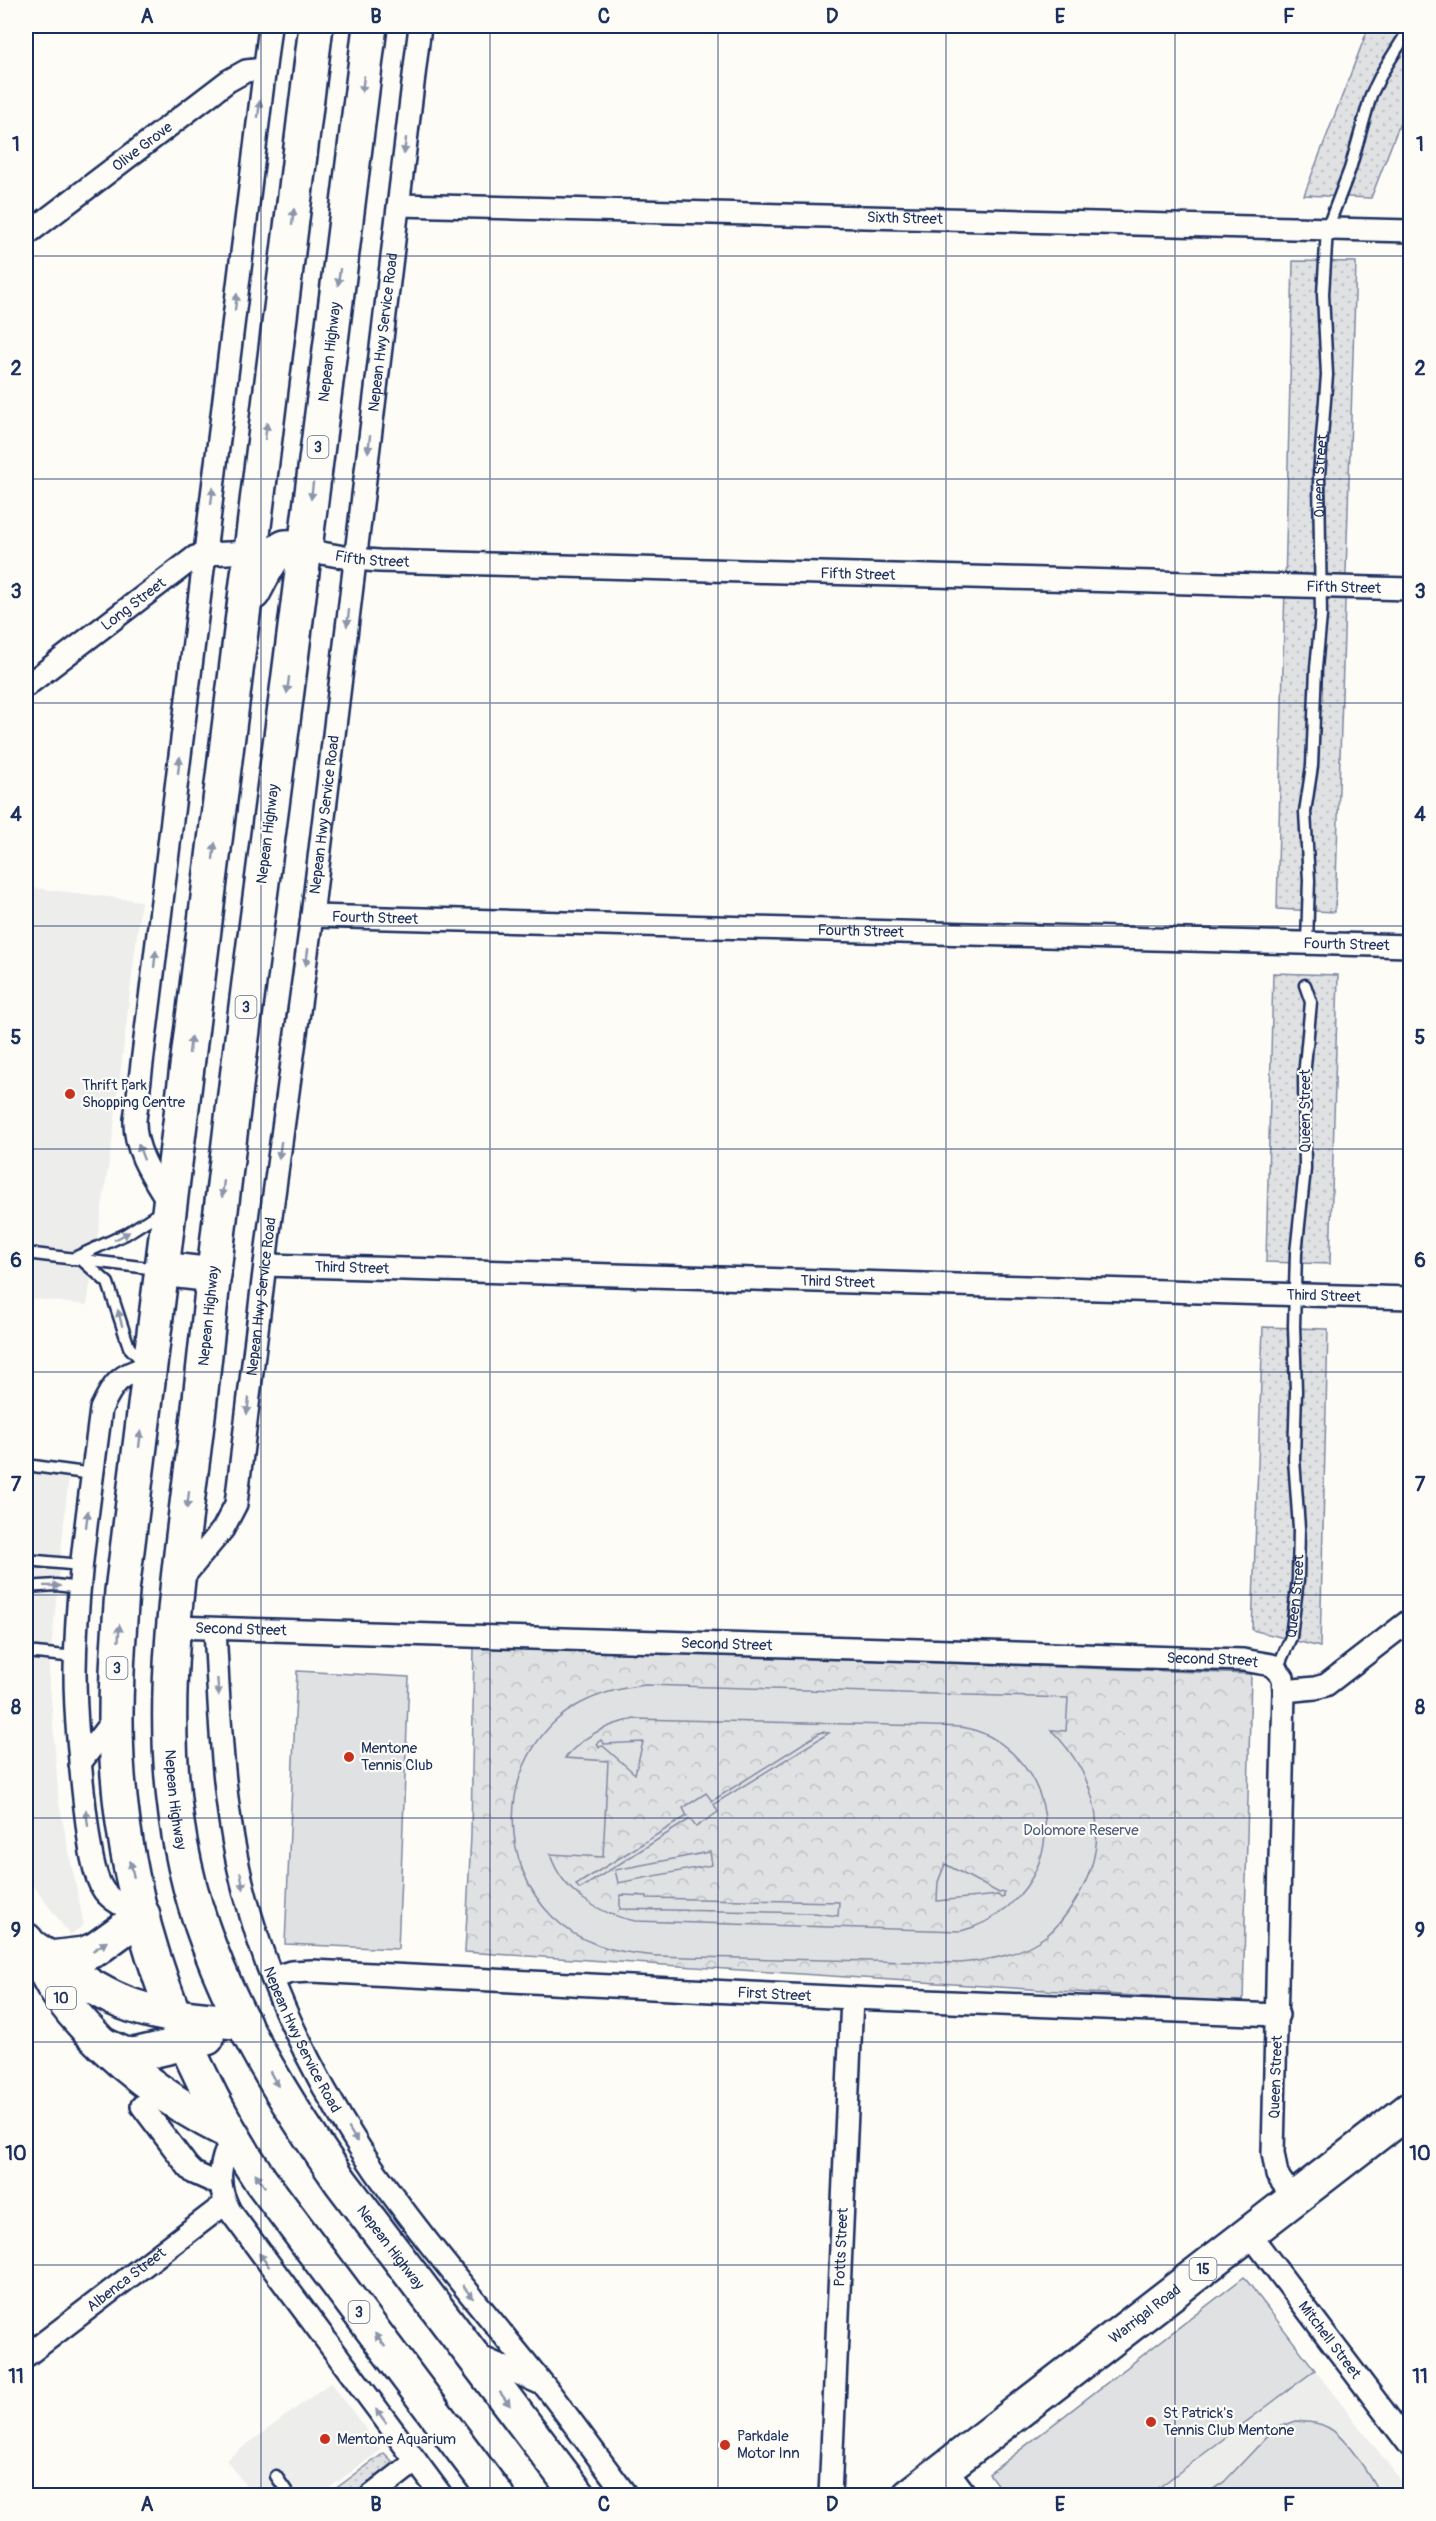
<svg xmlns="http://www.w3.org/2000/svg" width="1436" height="2521" viewBox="0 0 1436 2521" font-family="Pangolin,sans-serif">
<defs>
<pattern id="grass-dots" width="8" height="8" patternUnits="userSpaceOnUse" patternTransform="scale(1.5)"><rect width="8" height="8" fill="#e0e1e3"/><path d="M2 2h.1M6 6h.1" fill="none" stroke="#c0c1c5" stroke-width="1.8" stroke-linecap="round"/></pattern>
<pattern id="park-crowns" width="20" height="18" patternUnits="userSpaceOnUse" patternTransform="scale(1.5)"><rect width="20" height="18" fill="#e0e1e3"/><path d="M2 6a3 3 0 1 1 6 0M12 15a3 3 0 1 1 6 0" fill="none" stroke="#c0c1c5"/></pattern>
</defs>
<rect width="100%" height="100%" fill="#fdfcf7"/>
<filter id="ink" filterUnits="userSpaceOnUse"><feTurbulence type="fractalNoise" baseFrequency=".0167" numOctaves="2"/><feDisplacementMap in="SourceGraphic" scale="12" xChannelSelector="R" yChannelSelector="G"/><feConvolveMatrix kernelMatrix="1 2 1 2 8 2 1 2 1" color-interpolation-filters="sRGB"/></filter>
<g filter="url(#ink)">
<path fill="#edeeec" d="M26,887L141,901L112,1143L87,1305L26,1298Z
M26,1457L70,1464L49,1672L59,1803L84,1925L70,1935L26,1876Z
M1315,2370L1410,2492V2496H1149Z
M331,2382L381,2450L320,2495H253L226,2460Z"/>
<path fill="url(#grass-dots)" stroke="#7e88a0" stroke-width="1.5" d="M1369,26H1410V97L1371,198L1304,195Z
M1293,261L1356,262L1335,912L1277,909Z
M1273,973L1338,975L1330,1264L1266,1262Z
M1263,1327L1328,1329L1320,1647L1252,1630Z
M384,2453L392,2461V2465L352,2495H327Z"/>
<path fill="url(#park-crowns)" stroke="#7e88a0" stroke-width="1.5" d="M474,1646L1251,1674L1243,2003L465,1952L471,1836Z"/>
<path fill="#e0e1e3" stroke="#7e88a0" stroke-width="1.5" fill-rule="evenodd" d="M297,1671L409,1677L398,1949L285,1944Z
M645,1685L1068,1698L1066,1731L1051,1730C1099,1778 1113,1842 1075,1901C1067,1914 1058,1927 1046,1936C1020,1955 991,1960 960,1963C886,1961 812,1960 738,1958C692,1956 642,1960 598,1945C526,1921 495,1833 524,1766C547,1713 591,1691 645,1685ZM635,1719L932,1726C946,1727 963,1725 977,1731C995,1737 1012,1751 1024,1766C1072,1830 1034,1912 961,1931L635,1921C597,1913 562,1892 550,1854L603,1857L608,1761L565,1758C584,1735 607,1724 635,1719Z
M821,1732L829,1733L714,1804L718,1812L696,1827L690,1819L580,1889L576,1885L687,1816L683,1808L706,1793L712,1801Z
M601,1740L604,1744L643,1742L635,1774L603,1746L599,1747L597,1743Z
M710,1852L712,1865L618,1883L615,1870Z
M945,1864L999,1893L1004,1892V1897L1001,1898L998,1895L937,1901L938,1882Z
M620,1895L647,1896V1898L839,1902L838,1916L814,1913L620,1909Z
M1244,2277L1315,2370L1149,2495H1005L989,2474Z
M1296,2421C1307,2422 1319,2422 1329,2428C1347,2439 1371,2476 1380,2495H1204L1224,2482L1274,2429Z"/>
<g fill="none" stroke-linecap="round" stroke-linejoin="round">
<defs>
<g id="lane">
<path id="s1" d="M1307,943L1309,880L1305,812L1312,766L1316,668L1321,616L1319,475L1327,375L1323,294L1327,229L1350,169L1371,95L1383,71L1410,28"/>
<path d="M26,1253L157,1269"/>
<path d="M72,1259L126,1234L162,1211"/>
<path d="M83,1261L108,1283L129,1347L144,1363"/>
<path d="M26,1465L93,1474"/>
<path d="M26,1560L81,1565"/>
<path d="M26,1587L56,1585L79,1588"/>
<path d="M26,1652L76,1657"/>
<path id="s2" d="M1277,1669L1291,1637L1298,1579L1299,1528L1294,1459L1296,1391L1294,1326L1296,1253L1305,1169L1304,1077L1311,1002L1305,985"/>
<path d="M276,2476L290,2496"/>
</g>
<g id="street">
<path id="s3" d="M399,205L1410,231"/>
<path id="s4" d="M26,235L228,81L246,71L264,69"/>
<path id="s5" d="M305,550L355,559L379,561L1410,589"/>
<path id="s6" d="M26,686L195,557L205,554L252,552"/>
<path id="s7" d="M312,916L1410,946"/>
<path d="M169,1203C153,1177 134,1151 135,1120L270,26"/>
<path id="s8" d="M265,1265L1410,1298"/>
<path id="s9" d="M179,1582L223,1529L236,1504L269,1231L312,916L420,26"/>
<path id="s10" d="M173,1627L1243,1660L1272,1665L1283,1677L1284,1691L1273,2153L1277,2175L1294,2199"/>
<path id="s11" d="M215,1629C220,1718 222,1808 245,1894C268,1984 311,2072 361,2150C416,2233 482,2307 544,2385C572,2421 599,2459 627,2496"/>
<path d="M1284,1691L1315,1688L1326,1685L1410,1620"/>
<path d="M80,1763L116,1716"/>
<path d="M143,1915C130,1909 113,1903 104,1891C91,1873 88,1830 85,1808C80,1763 75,1717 75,1672C76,1584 90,1497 101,1409C113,1383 120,1374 148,1367"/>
<path id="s12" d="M272,1978L291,1972L312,1971L852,1998L1278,2015"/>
<path d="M142,2106L188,2167L194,2173L221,2185"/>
<path d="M233,2137C218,2163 216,2185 230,2211L442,2496"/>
<path id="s13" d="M1249,2233L1410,2446"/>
<path id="s14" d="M26,2356L226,2203"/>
<path d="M478,2356L540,2383"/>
<path d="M945,2467L967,2496"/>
<path d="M371,2496L416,2461"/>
<path id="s15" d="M830,2496L852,1998"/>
</g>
<g id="primary">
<path id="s16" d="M909,2496L1410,2109"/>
</g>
<g id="highway">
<path d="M316,26L122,1591C118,1647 114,1703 117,1760C125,1909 179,2058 261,2181L497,2496"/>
<path id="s17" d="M370,26C343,242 317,459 289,675C263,877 235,1079 213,1281C206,1347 199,1413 190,1480C174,1608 156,1738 185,1866C210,1980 275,2088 341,2182L579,2496"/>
<path d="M253,593C259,583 274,548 286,547C292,546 300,549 305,550"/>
<path d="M161,1269L214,1275"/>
<path d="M26,1940C39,1956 46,1977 59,1995C103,2054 164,2100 230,2133"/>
<path d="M32,1947C65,1968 96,1994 133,2006C168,2018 207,2019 244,2023"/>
<path d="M50,1958L84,1954L96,1949L143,1915"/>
<path d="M104,2045L124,2054L134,2055L207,2038"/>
</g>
</defs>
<use href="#lane" stroke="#1b2f5e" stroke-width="15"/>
<use href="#street" stroke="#1b2f5e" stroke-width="26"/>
<use href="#primary" stroke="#1b2f5e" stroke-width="38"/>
<use href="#highway" stroke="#1b2f5e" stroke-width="38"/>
<use href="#lane" stroke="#fdfcf7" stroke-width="10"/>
<use href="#street" stroke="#fdfcf7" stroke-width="21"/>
<use href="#primary" stroke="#fdfcf7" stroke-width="33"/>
<use href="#highway" stroke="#fdfcf7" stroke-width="33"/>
</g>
<defs><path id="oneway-solid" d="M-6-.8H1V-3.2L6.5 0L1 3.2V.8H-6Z" transform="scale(1.5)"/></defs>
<g fill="#8c96aa">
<use href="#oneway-solid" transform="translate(363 84) rotate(97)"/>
<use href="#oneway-solid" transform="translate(259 109) rotate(-83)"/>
<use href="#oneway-solid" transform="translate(405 146) rotate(97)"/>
<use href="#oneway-solid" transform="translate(293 217) rotate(-83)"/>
<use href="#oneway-solid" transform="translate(339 277) rotate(97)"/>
<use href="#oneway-solid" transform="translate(236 302) rotate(-83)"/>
<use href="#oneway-solid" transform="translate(266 431) rotate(-83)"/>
<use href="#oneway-solid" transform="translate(369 444) rotate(97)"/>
<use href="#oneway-solid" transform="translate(312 491) rotate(97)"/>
<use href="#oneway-solid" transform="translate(212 496) rotate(-83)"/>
<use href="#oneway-solid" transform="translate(348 618) rotate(97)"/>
<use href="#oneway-solid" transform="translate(288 685) rotate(97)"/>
<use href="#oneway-solid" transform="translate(179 765) rotate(-83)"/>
<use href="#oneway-solid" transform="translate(214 851) rotate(-83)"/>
<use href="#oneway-solid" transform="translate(307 957) rotate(98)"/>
<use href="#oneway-solid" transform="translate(155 959) rotate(-83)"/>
<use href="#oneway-solid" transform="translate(190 1045) rotate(-83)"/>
<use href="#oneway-solid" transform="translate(280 1150) rotate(98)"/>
<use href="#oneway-solid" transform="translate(141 1152) rotate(-110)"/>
<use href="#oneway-solid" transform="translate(223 1189) rotate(96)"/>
<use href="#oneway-solid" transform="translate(122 1236) rotate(-28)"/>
<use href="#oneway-solid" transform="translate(120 1318) rotate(-105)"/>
<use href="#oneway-solid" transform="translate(248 1406) rotate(97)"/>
<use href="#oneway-solid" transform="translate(140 1439) rotate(-83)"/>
<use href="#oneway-solid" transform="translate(188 1500) rotate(97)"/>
<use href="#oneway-solid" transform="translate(87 1519) rotate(-83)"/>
<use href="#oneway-solid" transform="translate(52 1586) rotate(1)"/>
<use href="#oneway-solid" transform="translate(119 1633) rotate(-86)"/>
<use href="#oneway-solid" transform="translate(218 1687) rotate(86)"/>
<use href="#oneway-solid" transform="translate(87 1818) rotate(-97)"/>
<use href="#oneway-solid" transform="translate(132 1869) rotate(-102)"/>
<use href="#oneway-solid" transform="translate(242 1881) rotate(79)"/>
<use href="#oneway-solid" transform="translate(100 1946) rotate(-33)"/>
<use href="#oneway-solid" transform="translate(274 2079) rotate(61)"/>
<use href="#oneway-solid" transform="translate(353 2135) rotate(59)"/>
<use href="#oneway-solid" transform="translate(260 2180) rotate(-125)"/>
<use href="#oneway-solid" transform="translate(264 2260) rotate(-127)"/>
<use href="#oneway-solid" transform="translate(468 2292) rotate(51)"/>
<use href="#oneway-solid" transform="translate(380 2340) rotate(-127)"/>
<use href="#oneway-solid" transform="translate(505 2399) rotate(53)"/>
<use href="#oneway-solid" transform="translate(381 2416) rotate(-127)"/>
</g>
</g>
<path fill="none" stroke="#1b2f5e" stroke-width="1.5" stroke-opacity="0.55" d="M261,26V2496M490,26V2496M718,26V2496M946,26V2496M1175,26V2496M26,256H1410M26,479H1410M26,703H1410M26,926H1410M26,1149H1410M26,1372H1410M26,1595H1410M26,1818H1410M26,2042H1410M26,2265H1410"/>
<g fill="#c8321e" stroke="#fdfcf7" stroke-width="2">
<circle cx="70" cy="1094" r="6"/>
<circle cx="349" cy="1757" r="6"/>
<circle cx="1151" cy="2422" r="6"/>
<circle cx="325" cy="2439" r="6"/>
<circle cx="725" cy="2445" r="6"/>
</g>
<g text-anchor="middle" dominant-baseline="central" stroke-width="4.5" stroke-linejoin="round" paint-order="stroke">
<g fill="#fdfcf7" stroke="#5f6c8c" stroke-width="1.5">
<rect x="307.5" y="436" width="21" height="22" rx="4.5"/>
<rect x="235.5" y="996" width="21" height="22" rx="4.5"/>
<rect x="106.5" y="1657" width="21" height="22" rx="4.5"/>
<rect x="46" y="1987" width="30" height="22" rx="4.5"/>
<rect x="1189.5" y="2258" width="27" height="22" rx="4.5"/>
<rect x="348.5" y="2301" width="21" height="22" rx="4.5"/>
</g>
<g font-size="14" font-weight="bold" fill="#1b2f5e">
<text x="318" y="447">3</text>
<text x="246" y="1007">3</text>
<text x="117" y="1668">3</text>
<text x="61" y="1998">10</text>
<text x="1203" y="2269">15</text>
<text x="359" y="2312">3</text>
</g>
<g font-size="15" fill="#1b2f5e" stroke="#fdfcf7">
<text stroke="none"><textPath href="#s4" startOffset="146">Olive Grove</textPath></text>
<text stroke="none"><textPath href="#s3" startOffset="506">Sixth Street</textPath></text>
<text stroke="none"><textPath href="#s9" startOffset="1278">Nepean Hwy Service Road</textPath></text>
<text transform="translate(330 352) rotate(-83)">Nepean Highway</text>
<text stroke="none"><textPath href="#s1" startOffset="468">Queen Street</textPath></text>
<text stroke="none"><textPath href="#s5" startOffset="68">Fifth Street</textPath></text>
<text stroke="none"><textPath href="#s5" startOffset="554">Fifth Street</textPath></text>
<text stroke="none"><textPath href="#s5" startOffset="1040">Fifth Street</textPath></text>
<text stroke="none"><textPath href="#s6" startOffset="135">Long Street</textPath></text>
<text stroke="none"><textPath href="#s9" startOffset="792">Nepean Hwy Service Road</textPath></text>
<text transform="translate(268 834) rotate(-83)">Nepean Highway</text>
<text stroke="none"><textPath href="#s7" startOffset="63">Fourth Street</textPath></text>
<text stroke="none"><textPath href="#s7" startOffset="549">Fourth Street</textPath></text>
<text stroke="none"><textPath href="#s7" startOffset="1035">Fourth Street</textPath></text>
<text transform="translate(1305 1111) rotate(-90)">Queen Street</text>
<text stroke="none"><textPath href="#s8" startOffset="87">Third Street</textPath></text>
<text stroke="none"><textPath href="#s8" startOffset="573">Third Street</textPath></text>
<text stroke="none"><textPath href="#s8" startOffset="1059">Third Street</textPath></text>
<text stroke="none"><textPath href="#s9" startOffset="306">Nepean Hwy Service Road</textPath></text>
<text transform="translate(209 1316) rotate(-84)">Nepean Highway</text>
<text stroke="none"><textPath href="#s2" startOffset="76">Queen Street</textPath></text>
<text stroke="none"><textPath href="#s10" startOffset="68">Second Street</textPath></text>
<text stroke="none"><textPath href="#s10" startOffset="554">Second Street</textPath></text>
<text stroke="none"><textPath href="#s10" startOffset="1040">Second Street</textPath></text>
<text stroke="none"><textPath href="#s17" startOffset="1786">Nepean Highway</textPath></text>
<text stroke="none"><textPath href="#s12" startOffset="504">First Street</textPath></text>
<text stroke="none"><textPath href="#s11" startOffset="424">Nepean Hwy Service Road</textPath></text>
<text transform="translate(1276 2077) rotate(-88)">Queen Street</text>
<text stroke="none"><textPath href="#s15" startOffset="249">Potts Street</textPath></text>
<text stroke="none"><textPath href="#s17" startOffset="2290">Nepean Highway</textPath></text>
<text stroke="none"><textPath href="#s14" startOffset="126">Albenca Street</textPath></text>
<text stroke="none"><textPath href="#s16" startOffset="298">Warrigal Road</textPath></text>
<text stroke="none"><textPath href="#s13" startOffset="134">Mitchell Street</textPath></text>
</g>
<g font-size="15" fill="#1b2f5e" stroke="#fdfcf7" text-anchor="start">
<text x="82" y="1085">Thrift Park<tspan x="82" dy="17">Shopping Centre</tspan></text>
<text x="361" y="1748">Mentone<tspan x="361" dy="17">Tennis Club</tspan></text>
<text x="1163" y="2413">St Patrick's<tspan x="1163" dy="17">Tennis Club Mentone</tspan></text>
<text x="737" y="2436">Parkdale<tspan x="737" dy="17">Motor Inn</tspan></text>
<text x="337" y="2439">Mentone Aquarium</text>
</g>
<g font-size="15" fill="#4c5c7f" stroke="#fdfcf7">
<text x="1081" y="1830">Dolomore Reserve</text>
</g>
</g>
<rect width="1436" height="2521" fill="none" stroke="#fdfcf7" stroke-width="66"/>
<rect x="33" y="33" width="1370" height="2455" fill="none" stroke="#1b2f5e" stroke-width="2"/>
<g font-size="20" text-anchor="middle" font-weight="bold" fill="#1b2f5e">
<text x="147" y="23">A</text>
<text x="376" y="23">B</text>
<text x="604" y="23">C</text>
<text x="832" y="23">D</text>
<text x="1060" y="23">E</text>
<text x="1289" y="23">F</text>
<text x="16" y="151">1</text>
<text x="1420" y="151">1</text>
<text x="16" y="375">2</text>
<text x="1420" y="375">2</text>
<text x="16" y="598">3</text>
<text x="1420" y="598">3</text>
<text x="16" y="821">4</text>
<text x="1420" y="821">4</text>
<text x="16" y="1044">5</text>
<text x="1420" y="1044">5</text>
<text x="16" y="1267">6</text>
<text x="1420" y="1267">6</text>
<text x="16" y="1491">7</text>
<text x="1420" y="1491">7</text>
<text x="16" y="1714">8</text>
<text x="1420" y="1714">8</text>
<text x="16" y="1937">9</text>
<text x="1420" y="1937">9</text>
<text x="16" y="2160">10</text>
<text x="1420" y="2160">10</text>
<text x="16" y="2383">11</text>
<text x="1420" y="2383">11</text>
<text x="147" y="2511">A</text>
<text x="376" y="2511">B</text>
<text x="604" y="2511">C</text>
<text x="832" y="2511">D</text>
<text x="1060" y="2511">E</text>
<text x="1289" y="2511">F</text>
</g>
</svg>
